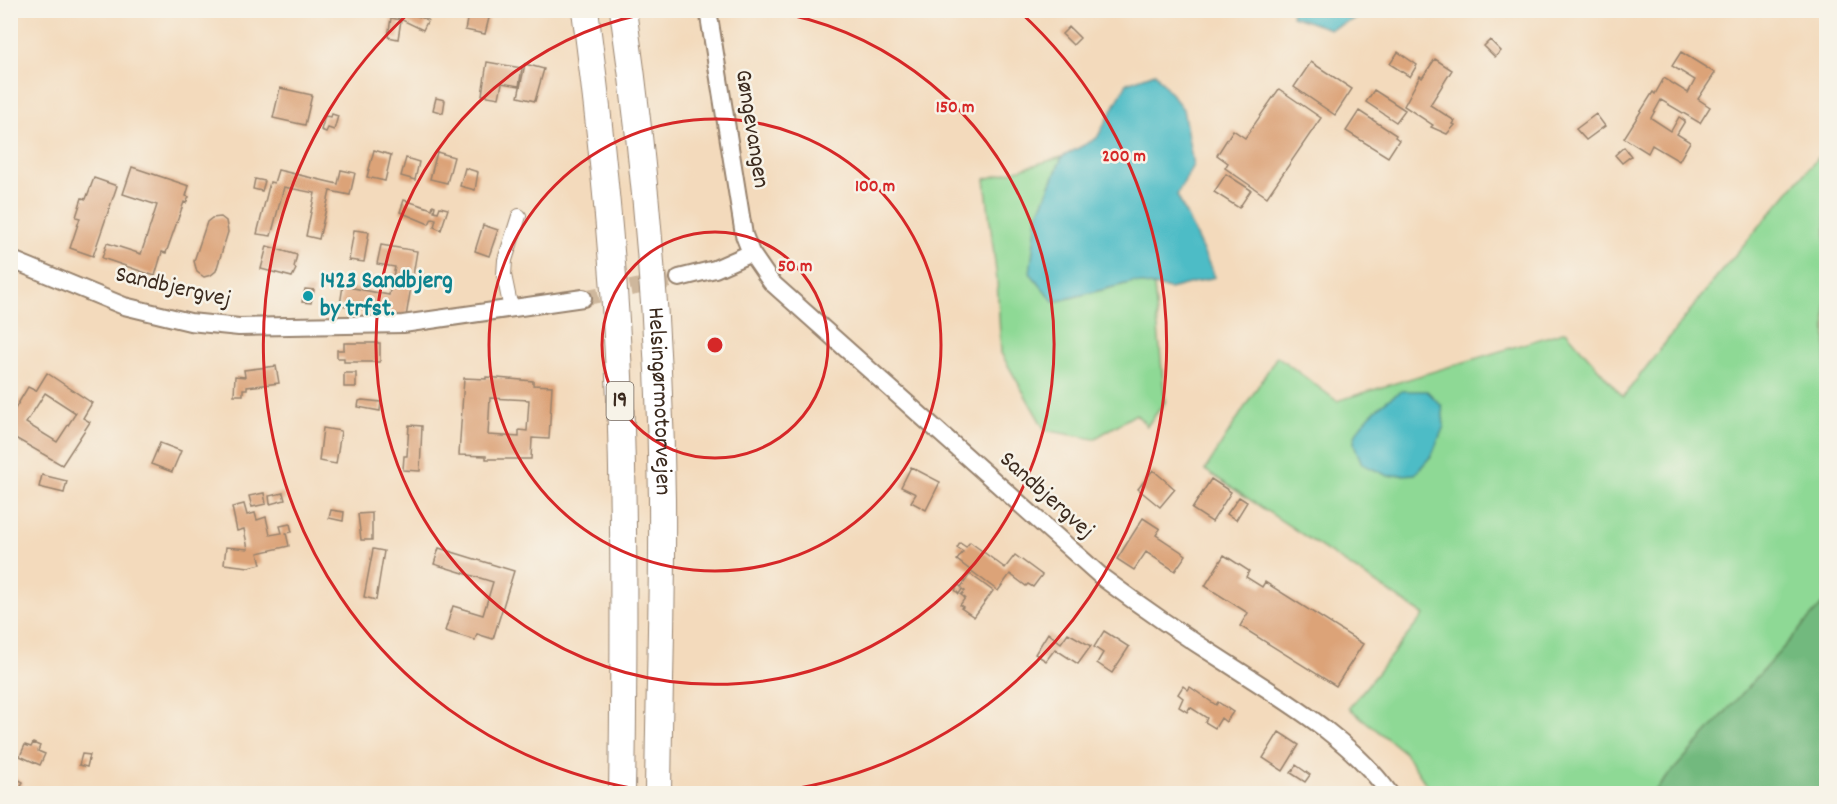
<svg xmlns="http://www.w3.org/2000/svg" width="1837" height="804" viewBox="0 0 1837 804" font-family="Dekko,sans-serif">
<rect width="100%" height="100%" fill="#f7f3e8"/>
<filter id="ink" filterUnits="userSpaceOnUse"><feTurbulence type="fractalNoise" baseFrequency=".0167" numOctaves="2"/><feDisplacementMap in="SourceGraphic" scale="12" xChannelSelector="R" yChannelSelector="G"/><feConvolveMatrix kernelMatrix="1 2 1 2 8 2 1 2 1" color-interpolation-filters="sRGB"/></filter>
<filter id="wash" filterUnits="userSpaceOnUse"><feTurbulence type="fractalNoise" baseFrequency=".008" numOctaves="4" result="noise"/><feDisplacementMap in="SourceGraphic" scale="24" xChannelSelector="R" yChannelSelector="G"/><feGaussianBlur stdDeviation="1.35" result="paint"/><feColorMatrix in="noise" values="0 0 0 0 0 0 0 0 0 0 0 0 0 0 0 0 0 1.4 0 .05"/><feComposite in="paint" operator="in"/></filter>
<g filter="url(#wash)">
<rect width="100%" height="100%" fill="#f3dabc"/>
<path fill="#8ed995" stroke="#64825a" stroke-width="1.5" d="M1826,148V600L1653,793H1432L1405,753L1349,708L1424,615L1205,470L1277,356L1337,401L1566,331L1623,397L1718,275Z
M1062,157L1037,217L1054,302L1134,282L1154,286L1165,402L1147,426L1136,414L1094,439L1045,430L1001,353L997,280L985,179Z"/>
<path fill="#72b97e" stroke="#56724e" stroke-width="1.5" d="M1826,600V793H1653Z"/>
<path fill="#4ebcc6" stroke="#447372" stroke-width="1.5" d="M1292,11V10L1375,11L1330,29L1292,16Z
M1155,73L1183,109L1193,165L1177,195L1215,277L1170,289L1133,282L1054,302L1030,273L1037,217L1062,157L1097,138L1127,83Z
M1402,391H1427L1442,406L1444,426L1432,455L1415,474L1388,476L1362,464C1360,458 1355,449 1354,442C1354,425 1388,398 1402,391Z"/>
<g id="blocks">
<path fill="#dca378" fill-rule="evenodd" d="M402,10L428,20L423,30L398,18Z
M469,10H491L485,34L465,30Z
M391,18L401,20L398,39L388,37Z
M1069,27L1080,38L1073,45L1062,34Z
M1490,40L1501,51L1495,57L1484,46Z
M1398,52L1417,65L1410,77L1390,64Z
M1681,52L1715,73L1698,99L1710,107L1700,123L1661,100L1651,118L1671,131L1679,117L1685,121L1677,134L1690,142L1679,161L1652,145L1648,153L1624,138L1653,92L1655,94L1664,78L1688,93L1695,80L1672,66Z
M1435,59L1452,70L1430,105L1455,121L1453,124L1455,125L1447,134L1431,127L1433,125L1404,106L1420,76L1422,78Z
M487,62L522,68L519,86L502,83L499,98L482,95Z
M1311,62L1352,89L1335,115L1294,87Z
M525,64L544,69L535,101L518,97Z
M280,88L312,95L305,125L273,118Z
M1279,89L1321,118L1267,197L1225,168L1228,163L1217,155L1233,130L1245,138Z
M1374,90L1405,110L1396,122L1366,102Z
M436,98L445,100L443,113L433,110Z
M1359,111L1396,135L1395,137L1399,140L1388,157L1346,131Z
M332,114L338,116L334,130L328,128L326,132L321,130L325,116L331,117Z
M1596,114L1605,126L1586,140L1576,129Z
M1624,147L1631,156L1622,163L1615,155Z
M374,150L391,155L385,181L367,177Z
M437,152L454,157L447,183L430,179Z
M406,158L419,162L415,180L401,176Z
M132,167L189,186L186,196L189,197L186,203L184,202L166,253L162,252L155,276L102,258L107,243L141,254L157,205L123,194Z
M465,168L478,172L475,190L460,186Z
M278,170L338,184L341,170L355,173L350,195L330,191L319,239L306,236L315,193L284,187L271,236L257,234L270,182L274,183Z
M1226,174L1251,190L1239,208L1214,192Z
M94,178L117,186L93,256L70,248L80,218L76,217L82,198L86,199Z
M255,179L265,181L262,191L253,189Z
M404,200L432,209L433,205L435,206L434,211L438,212L440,207L448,209L441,230L434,227L436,219L432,218L429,224L400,212Z
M221,217L226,221L228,232L216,271L211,275L204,277L197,272L194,261L207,222L212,218Z
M483,225L498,230L489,256L475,251Z
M354,230L369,232L364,262L349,260Z
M381,245L417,251L406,317L340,305L343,286L389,295L395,267L377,264Z
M267,246L297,255L294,267L296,269L292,277L261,269Z
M305,289L314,290L311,303L302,302Z
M344,343H380V362H344V358H337V350H344Z
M276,366L279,383L247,387V389H243V395H234L235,376L245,377L244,370Z
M47,373L92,403L83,418L90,422L62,465L10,435V417L28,387L36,391ZM45,393L76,413L57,442L26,423Z
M344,373H356V387H344Z
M486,377L533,381V385L552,386L549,439L532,438L531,459H486V456L459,455L464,378L486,379ZM490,398L529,400L527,431L519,430V437L488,435Z
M362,400L381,402L380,411L358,407L359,401Z
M409,425L422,426L420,471L403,470L404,456H407Z
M323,428L341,431L336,464L319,461Z
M160,443L181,451L172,472L151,464Z
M911,467L940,482L926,510L911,502L916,494L901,487Z
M1153,470L1175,489L1160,507L1138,489Z
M42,475L67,481L64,493L39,487Z
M1211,479L1231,492L1212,522L1192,509Z
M264,493L266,504L252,507L249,496Z
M283,493L285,500L270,504L269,496Z
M1239,497L1247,502L1236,520L1227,514Z
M244,504L247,515L255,513L257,520L266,517L270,535L282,533L280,526L290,524L292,532L286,533L289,546L258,553L261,564L249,567L224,564L226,547L248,549L244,529L237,531L232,507Z
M331,510L344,512L343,521L329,518Z
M372,513V540H361L358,514Z
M1143,518L1160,529L1156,535L1186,555L1175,571L1146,552L1134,570L1117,559Z
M970,542L1005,568L1015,555L1042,575L1033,587L1028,584L1026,586L1010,574L998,591L957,560L963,552L957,548L960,543L966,547Z
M439,548L514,571L493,639L477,634L475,640L445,631L453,606L483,615L493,582L434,564Z
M373,549L384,551L376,600L364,597Z
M1224,555L1249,571L1246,577L1262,587L1265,582L1363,644L1336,686L1240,626L1248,613L1205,586Z
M970,574L993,591L974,617L961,608L963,607L960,605L965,598L961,595L965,591L962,589L959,594L955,590L959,585L961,587Z
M1104,631L1129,647L1112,673L1097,663L1103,653L1094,647Z
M1048,633L1061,643L1068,633L1091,646L1078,664L1055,649L1046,661L1035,654Z
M1183,686L1188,690L1190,687L1216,705L1218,702L1233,712L1226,722L1221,718L1215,728L1205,722L1207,718L1190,707L1187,712L1179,707L1183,698L1178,694Z
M1279,732L1299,745L1283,771L1263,758Z
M33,743L40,746L38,751L45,754L40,765L20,756L25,745L31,747Z
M82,754L90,755L87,767L79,765Z
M1296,765L1310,775L1305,782L1291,773Z
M10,775L23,782L18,794H10Z"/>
</g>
</g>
<g filter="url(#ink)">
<use href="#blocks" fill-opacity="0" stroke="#97826d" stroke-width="1.5"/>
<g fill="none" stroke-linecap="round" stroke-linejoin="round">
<path stroke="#ceb79c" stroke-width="16" stroke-dasharray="16 8" stroke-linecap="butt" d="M583,298L679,278"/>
<defs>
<path id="minor" d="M511,309L504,275L505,260L519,216"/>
<path id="tertiary" d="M708,10L744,235L751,253L771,282L1103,578C1143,608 1184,636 1227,663C1285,701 1349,737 1390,794
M10,259L124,306L190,322L239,327L403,324L583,298
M679,278L715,269L751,253"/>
<g id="motorway">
<path d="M585,10C602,139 615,269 620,399C625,530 624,662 622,794"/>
<path id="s1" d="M623,10C646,172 660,336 662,499C663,597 659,695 658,794"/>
</g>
</defs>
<use href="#minor" stroke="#97826d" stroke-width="16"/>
<use href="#tertiary" stroke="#97826d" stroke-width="20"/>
<use href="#motorway" stroke="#97826d" stroke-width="28"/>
<use href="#minor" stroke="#fff" stroke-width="14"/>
<use href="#tertiary" stroke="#fff" stroke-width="16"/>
<use href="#motorway" stroke="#fff" stroke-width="26"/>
</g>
</g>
<g fill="none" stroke="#d62828" stroke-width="3">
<circle cx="715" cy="345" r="113"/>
<circle cx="715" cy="345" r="226"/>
<path d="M771 11A339 339 0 1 1 659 11"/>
<path d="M664 793A451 451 0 0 1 410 12M1020 12A451 451 0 0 1 766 793"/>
</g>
<circle fill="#0f9aa8" stroke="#f7f3e8" stroke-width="2" cx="308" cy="296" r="6"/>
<g text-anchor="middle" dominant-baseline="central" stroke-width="5" stroke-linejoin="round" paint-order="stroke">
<rect fill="#f7f3e8" stroke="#73665b" stroke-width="1.5" x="606.5" y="382" width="27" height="38" rx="4.5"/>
<g font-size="22" font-weight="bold" fill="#3b2a1e">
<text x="620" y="401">19</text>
</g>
<g font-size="24" fill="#3b2a1e" stroke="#f7f3e8">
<text transform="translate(751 129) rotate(81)">Gøngevangen</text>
<text transform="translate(173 288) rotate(13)">Sandbjergvej</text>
<text stroke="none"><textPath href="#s1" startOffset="393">Helsingørmotorvejen</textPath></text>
<text transform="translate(1046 496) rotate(42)">Sandbjergvej</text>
</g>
<g font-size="24" font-weight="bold" fill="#0d838f" stroke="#f7f3e8" text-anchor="start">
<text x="320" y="282">1423 Sandbjerg<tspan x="320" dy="28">by trfst.</tspan></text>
</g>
</g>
<circle cx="715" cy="345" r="9" fill="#d62828" stroke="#f7f3e8" stroke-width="3"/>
<g font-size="18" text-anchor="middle" font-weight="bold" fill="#d62828" stroke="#f7f3e8" stroke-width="5" stroke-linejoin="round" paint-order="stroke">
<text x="955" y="112">150 m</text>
<text x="1124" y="161">200 m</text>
<text x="875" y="191">100 m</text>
<text x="795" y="271">50 m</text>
</g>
<rect width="1837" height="804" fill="none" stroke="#f7f3e8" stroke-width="36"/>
</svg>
